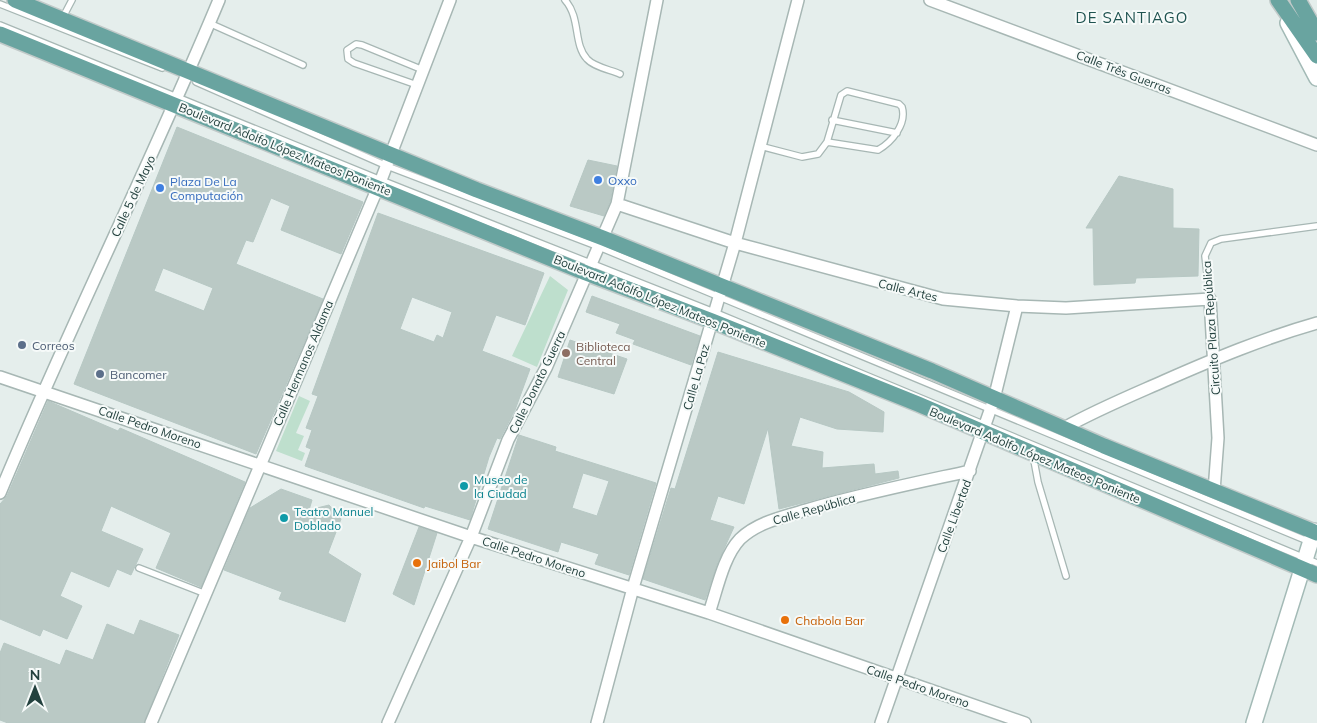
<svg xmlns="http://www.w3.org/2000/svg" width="1317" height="723" viewBox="0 0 1317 723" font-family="Mulish,sans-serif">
<rect width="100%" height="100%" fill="#e5eeec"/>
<path fill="#bedfcd" d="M550,276L568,290L537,367L512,356Z
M299,396L310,401L296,433L304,436L298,450L305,453L302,461L276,451Z"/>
<path fill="#bac9c5" stroke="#b7c8c4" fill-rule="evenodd" d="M177,127L363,202L341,254L281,230L290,206L271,198L253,242L246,240L236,264L323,299L256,454L74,384ZM163,268L213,288L204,311L154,291Z
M588,160L617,166L610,202L604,216L570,206Z
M1119,176L1173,189V228L1199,229L1198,276L1136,278L1135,283L1094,285L1093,228H1086Z
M378,213L544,273L525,325L496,315L482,351L530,369L515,410L500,439L497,438L489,457L470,520L425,506L424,508L305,466L311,449L306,447L312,430L306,428L318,396L312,394ZM412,297L452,312L443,338L437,335L434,342L400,329Z
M592,296L700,336L691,365L633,344L635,340L616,333L620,324L586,312Z
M570,340L627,359L614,394L558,377Z
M718,352L849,392L884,412L883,432L837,429L800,417L791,446L823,452L822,468L874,464L875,474L898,471L899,478L779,509L768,428L744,504L718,496L710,520L734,527L718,562L705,600L643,579L671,488L675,489Z
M48,401L118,431L120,428L245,482L201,587L156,568L171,533L111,506L101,531L143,549L131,575L117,569L109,587L71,571L60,596L82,606L67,639L43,629L40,636L0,619V504L7,496Z
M519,435L556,447L555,451L656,483L629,575L595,564L599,554L561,542L558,552L488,529ZM583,473L609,481L597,516L572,508Z
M281,489L312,500L309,510L329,505L341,519L328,553L361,574L345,622L279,599L282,592L224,570L250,508Z
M419,527L437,533L414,605L393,594Z
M140,620L179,635L144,723H8L0,720V653L4,643L60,665L66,650L93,660L107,624L134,635Z"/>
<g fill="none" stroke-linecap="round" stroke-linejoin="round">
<defs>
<path id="lane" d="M565,0C581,18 573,44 587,59C594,67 611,70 620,74
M0,4L162,68
M62,19L72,0
M209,23L303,65
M0,25L381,180L714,312L1317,563
M196,82L387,166L599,247L1310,542
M417,85L354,63L348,59L347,50L356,44L362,45L423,70
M832,120L897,133
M760,146L802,157L818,154L827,142L841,95L847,91L899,104L902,107C907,124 892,142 878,150L827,142
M1210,299L1205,256L1211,243L1221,239L1317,226
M1033,455L1038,482L1066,576
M139,568L206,594"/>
<path id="street" d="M930,0L1317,145
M617,204L735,243L943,299L1017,306L1066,308L1210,299L1218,438L1214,491
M0,377L471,537L709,613L1025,723
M1064,428C1096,410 1130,396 1164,381C1214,359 1264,338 1317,323
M0,493C69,327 150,166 219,0
M709,613C717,590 723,557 740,539C758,522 783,517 806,510C860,494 915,483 970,471
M151,723L381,180L450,0
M388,723L471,537L508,440L546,368L617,204L657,0
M597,723L633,588L735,243L798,0
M881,723L994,399L1017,306"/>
<path id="secondary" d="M1288,23L1317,78
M1254,723L1314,531"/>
<path id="primary" d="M15,0L477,190L603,238L932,371L1104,446L1317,533
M1278,0L1317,56
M1298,0L1317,33
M0,34L586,273L712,321L918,404L1317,575"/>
</defs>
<use href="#lane" stroke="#a7b7b4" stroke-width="8"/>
<use href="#street" stroke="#a7b7b4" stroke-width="14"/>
<use href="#secondary" stroke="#a3bab6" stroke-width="18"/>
<use href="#primary" stroke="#c1cac9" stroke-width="18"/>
<use href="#lane" stroke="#fff" stroke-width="5.5"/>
<use href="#street" stroke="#fff" stroke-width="11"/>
<use href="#secondary" stroke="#fff" stroke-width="15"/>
<use href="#primary" stroke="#69a4a0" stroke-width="15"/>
</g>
<g fill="#3f7fe0" stroke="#f6faf9" stroke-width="2">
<circle cx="598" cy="180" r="5"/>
<circle cx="160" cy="188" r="5"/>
</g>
<g fill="#5c6f8a" stroke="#f6faf9" stroke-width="2">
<circle cx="22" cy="345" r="5"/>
<circle cx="100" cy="374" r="5"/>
</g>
<circle fill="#8d6e63" stroke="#f6faf9" stroke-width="2" cx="566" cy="353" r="5"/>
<g fill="#0f9aa8" stroke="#f6faf9" stroke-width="2">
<circle cx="464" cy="486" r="5"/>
<circle cx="284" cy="518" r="5"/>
</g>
<g fill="#e8710a" stroke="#f6faf9" stroke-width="2">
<circle cx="417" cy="563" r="5"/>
<circle cx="785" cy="620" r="5"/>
</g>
<g text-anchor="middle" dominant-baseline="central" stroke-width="4" stroke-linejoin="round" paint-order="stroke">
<g font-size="12" fill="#23413e" stroke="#f6faf9">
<text transform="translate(1124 72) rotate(21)">Calle Três Guerras</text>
<text transform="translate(285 149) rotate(22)">Boulevard Adolfo López Mateos Poniente</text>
<text transform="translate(133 196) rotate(-65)">Calle 5 de Mayo</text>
<text transform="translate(908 290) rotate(14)">Calle Artes</text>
<text transform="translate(660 301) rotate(22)">Boulevard Adolfo López Mateos Poniente</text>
<text transform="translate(1211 328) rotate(-94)">Circuito Plaza República</text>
<text transform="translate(303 363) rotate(-67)">Calle Hermanos Aldama</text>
<text transform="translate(696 377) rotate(-74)">Calle La Paz</text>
<text transform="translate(537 382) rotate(-64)">Calle Donato Guerra</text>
<text transform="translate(150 427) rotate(19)">Calle Pedro Moreno</text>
<text transform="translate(1035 455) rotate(23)">Boulevard Adolfo López Mateos Poniente</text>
<text transform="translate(814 509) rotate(-16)">Calle República</text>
<text transform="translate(954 516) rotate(-70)">Calle Libertad</text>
<text transform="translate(534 557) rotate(18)">Calle Pedro Moreno</text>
<text transform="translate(918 686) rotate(19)">Calle Pedro Moreno</text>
</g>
<g font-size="12" fill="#366cbe" stroke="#f6faf9" text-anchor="start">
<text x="608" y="180">Oxxo</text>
<text x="170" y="181">Plaza De La<tspan x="170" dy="14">Computación</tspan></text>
</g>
<g font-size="12" fill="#4e5e75" stroke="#f6faf9" text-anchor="start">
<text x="32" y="345">Correos</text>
<text x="110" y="374">Bancomer</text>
</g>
<g font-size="12" fill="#785e54" stroke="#f6faf9" text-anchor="start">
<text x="576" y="346">Biblioteca<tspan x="576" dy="14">Central</tspan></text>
</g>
<g font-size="12" fill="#0d838f" stroke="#f6faf9" text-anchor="start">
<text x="474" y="479">Museo de<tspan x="474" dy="14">la Ciudad</tspan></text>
<text x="294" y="511">Teatro Manuel<tspan x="294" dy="14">Doblado</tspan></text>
</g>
<g font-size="12" fill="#c56008" stroke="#f6faf9" text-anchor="start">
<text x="427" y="563">Jaibol Bar</text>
<text x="795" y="620">Chabola Bar</text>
</g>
<g font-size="15" letter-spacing="1" fill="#1f5350" stroke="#f6faf9">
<text x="1132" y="17">DE SANTIAGO</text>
</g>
</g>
<g transform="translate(35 688)" stroke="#f6faf9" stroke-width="4" paint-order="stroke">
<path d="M0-4L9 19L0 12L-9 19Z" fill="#23413e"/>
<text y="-8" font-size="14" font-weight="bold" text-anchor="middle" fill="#23413e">N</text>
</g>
</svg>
